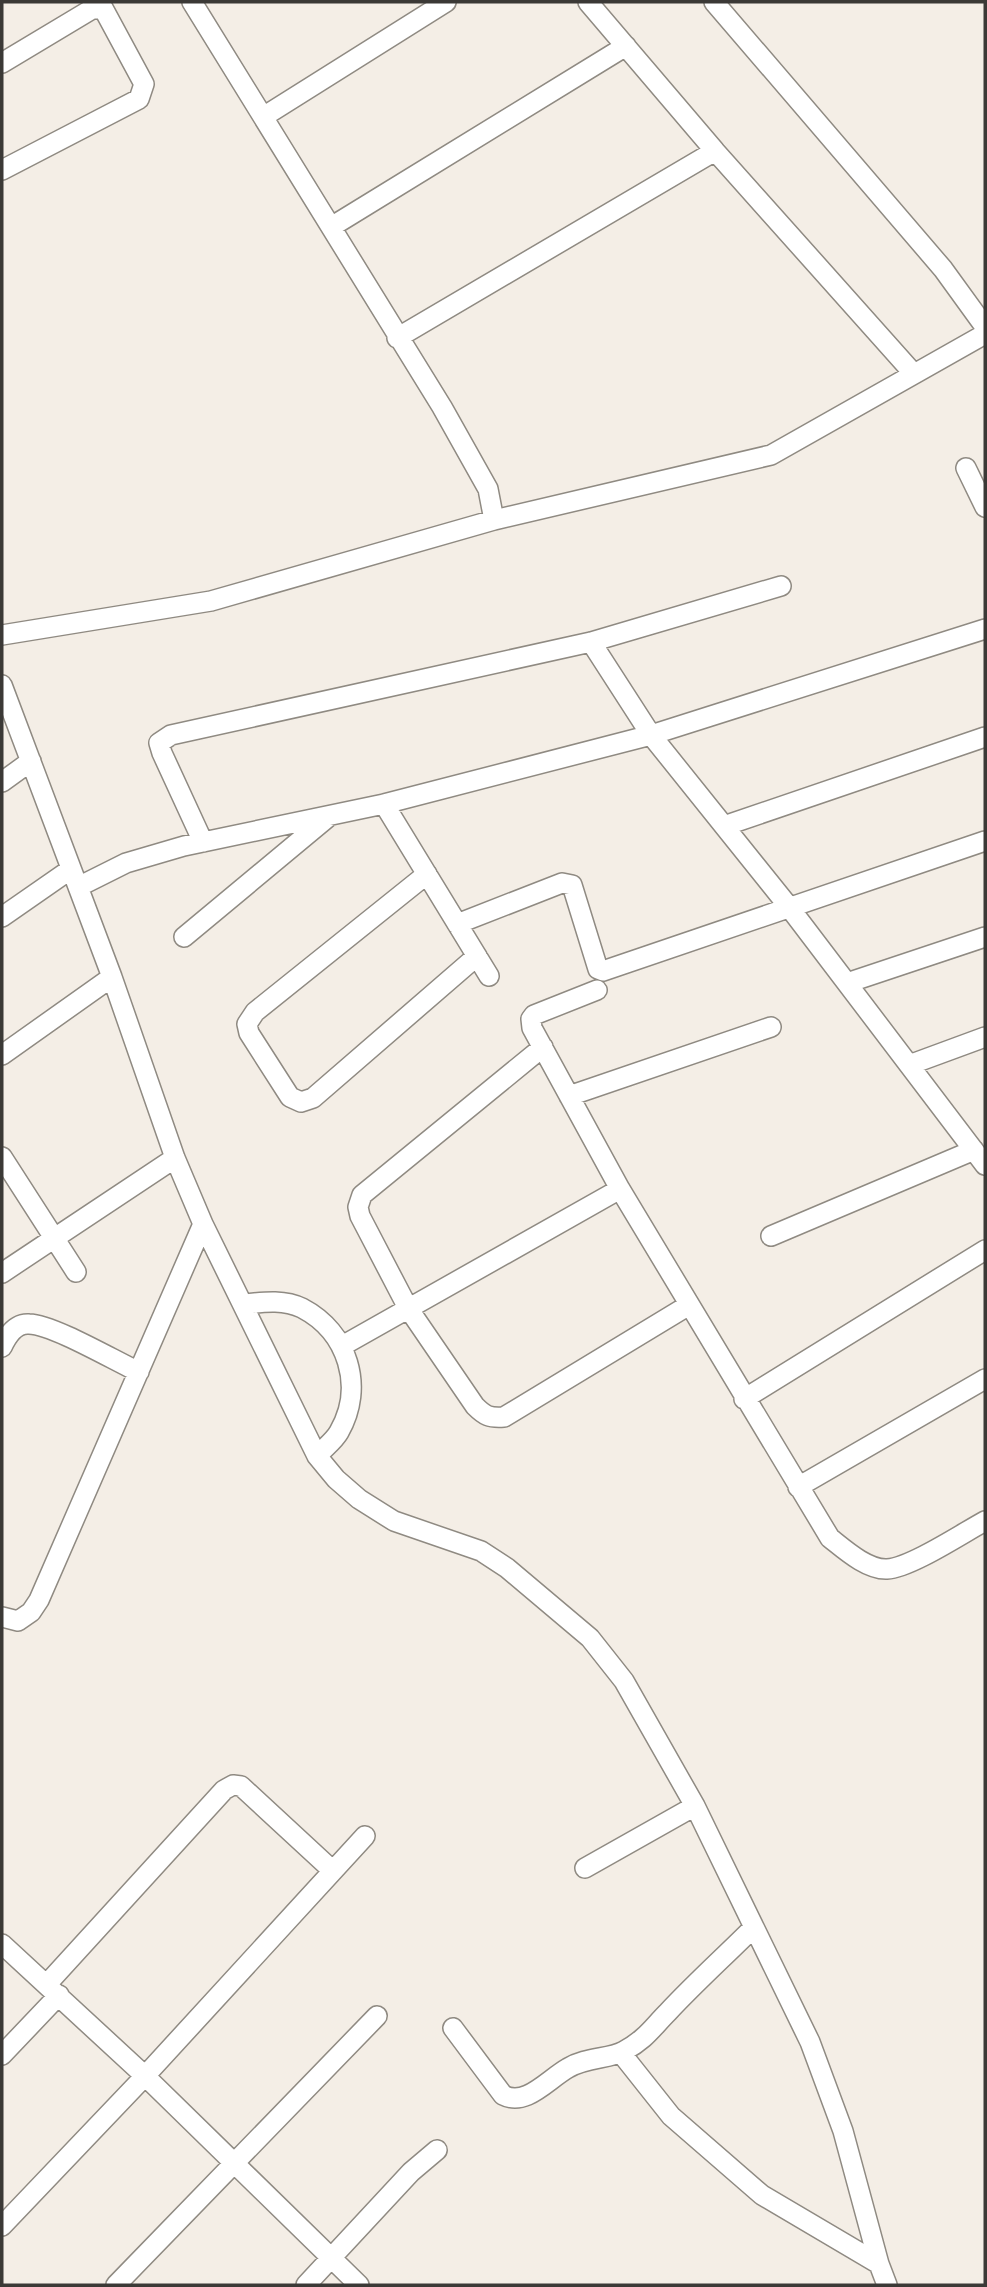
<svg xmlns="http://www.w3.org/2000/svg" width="987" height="2287" viewBox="0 0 987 2287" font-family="'Source Sans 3',sans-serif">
<rect width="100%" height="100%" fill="#f4eee6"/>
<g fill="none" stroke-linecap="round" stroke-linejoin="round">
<defs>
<path id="street" d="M192,2L442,407L488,489L494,520
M588,2L715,151L914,374
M714,2L943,269L985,327
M2,63L92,9L103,8L144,84L139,99L2,170
M263,117L446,2
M331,227L626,46
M397,338L715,151
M966,468L985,507
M2,635L211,601L494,520L771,455L985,334
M591,642L651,735L789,907L985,1165
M2,685L112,977L175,1158L203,1224
M2,782L31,761
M384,804L489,976
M724,826L985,737
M203,842L162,753L159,743L171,735L591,642L781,586
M427,874L255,1012L247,1024L249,1033L290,1097L301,1102L313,1098L477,956
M78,887L126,863L184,846L384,804L651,735L985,629
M2,917L71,869
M457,924L562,883L572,885L598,969L603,971L985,841
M184,937L327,818
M847,983L985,937
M597,990L534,1015L531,1019L532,1028L620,1189L830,1538C844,1549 867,1570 887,1569C910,1568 963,1533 985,1521
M543,1047L362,1195L358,1207L360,1216L408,1308L475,1406C485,1416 489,1418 504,1417L689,1305
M2,1055L112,977
M909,1065L985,1037
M569,1096L771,1027
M2,1157L76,1272
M771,1236L974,1150
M2,1273L175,1158
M244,1304C263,1302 284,1299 302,1308C348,1332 365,1387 339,1432C334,1441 324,1448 317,1456
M342,1346L620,1189
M2,1347C7,1336 15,1323 29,1324C54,1325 113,1360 139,1372
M744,1399L985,1250
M798,1487L985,1379
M2,1617L18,1621L31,1612L39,1600L203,1224L317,1456L336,1479L359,1499L394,1521L481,1551L507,1568L590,1638L624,1681L695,1806L810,2042L843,2131L879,2264L887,2285
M585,1868L695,1806
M2,1944L145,2076L359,2285
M47,1984L224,1790L233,1785L241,1786L333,1871
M453,2028L503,2095C526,2107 547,2080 568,2068C586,2057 610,2059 624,2051C646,2039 652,2028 668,2012C695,1983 725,1956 753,1928
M621,2053L671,2116L762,2195L879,2264
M2,2055L59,1995
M2,2226L145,2076L365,1836
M116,2285L377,2016
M306,2285L411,2172L437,2150"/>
</defs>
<use href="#street" stroke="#8f8a82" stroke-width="22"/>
<use href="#street" stroke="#fff" stroke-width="19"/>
</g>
<rect width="987" height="2287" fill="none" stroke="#3b3936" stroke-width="7"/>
</svg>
